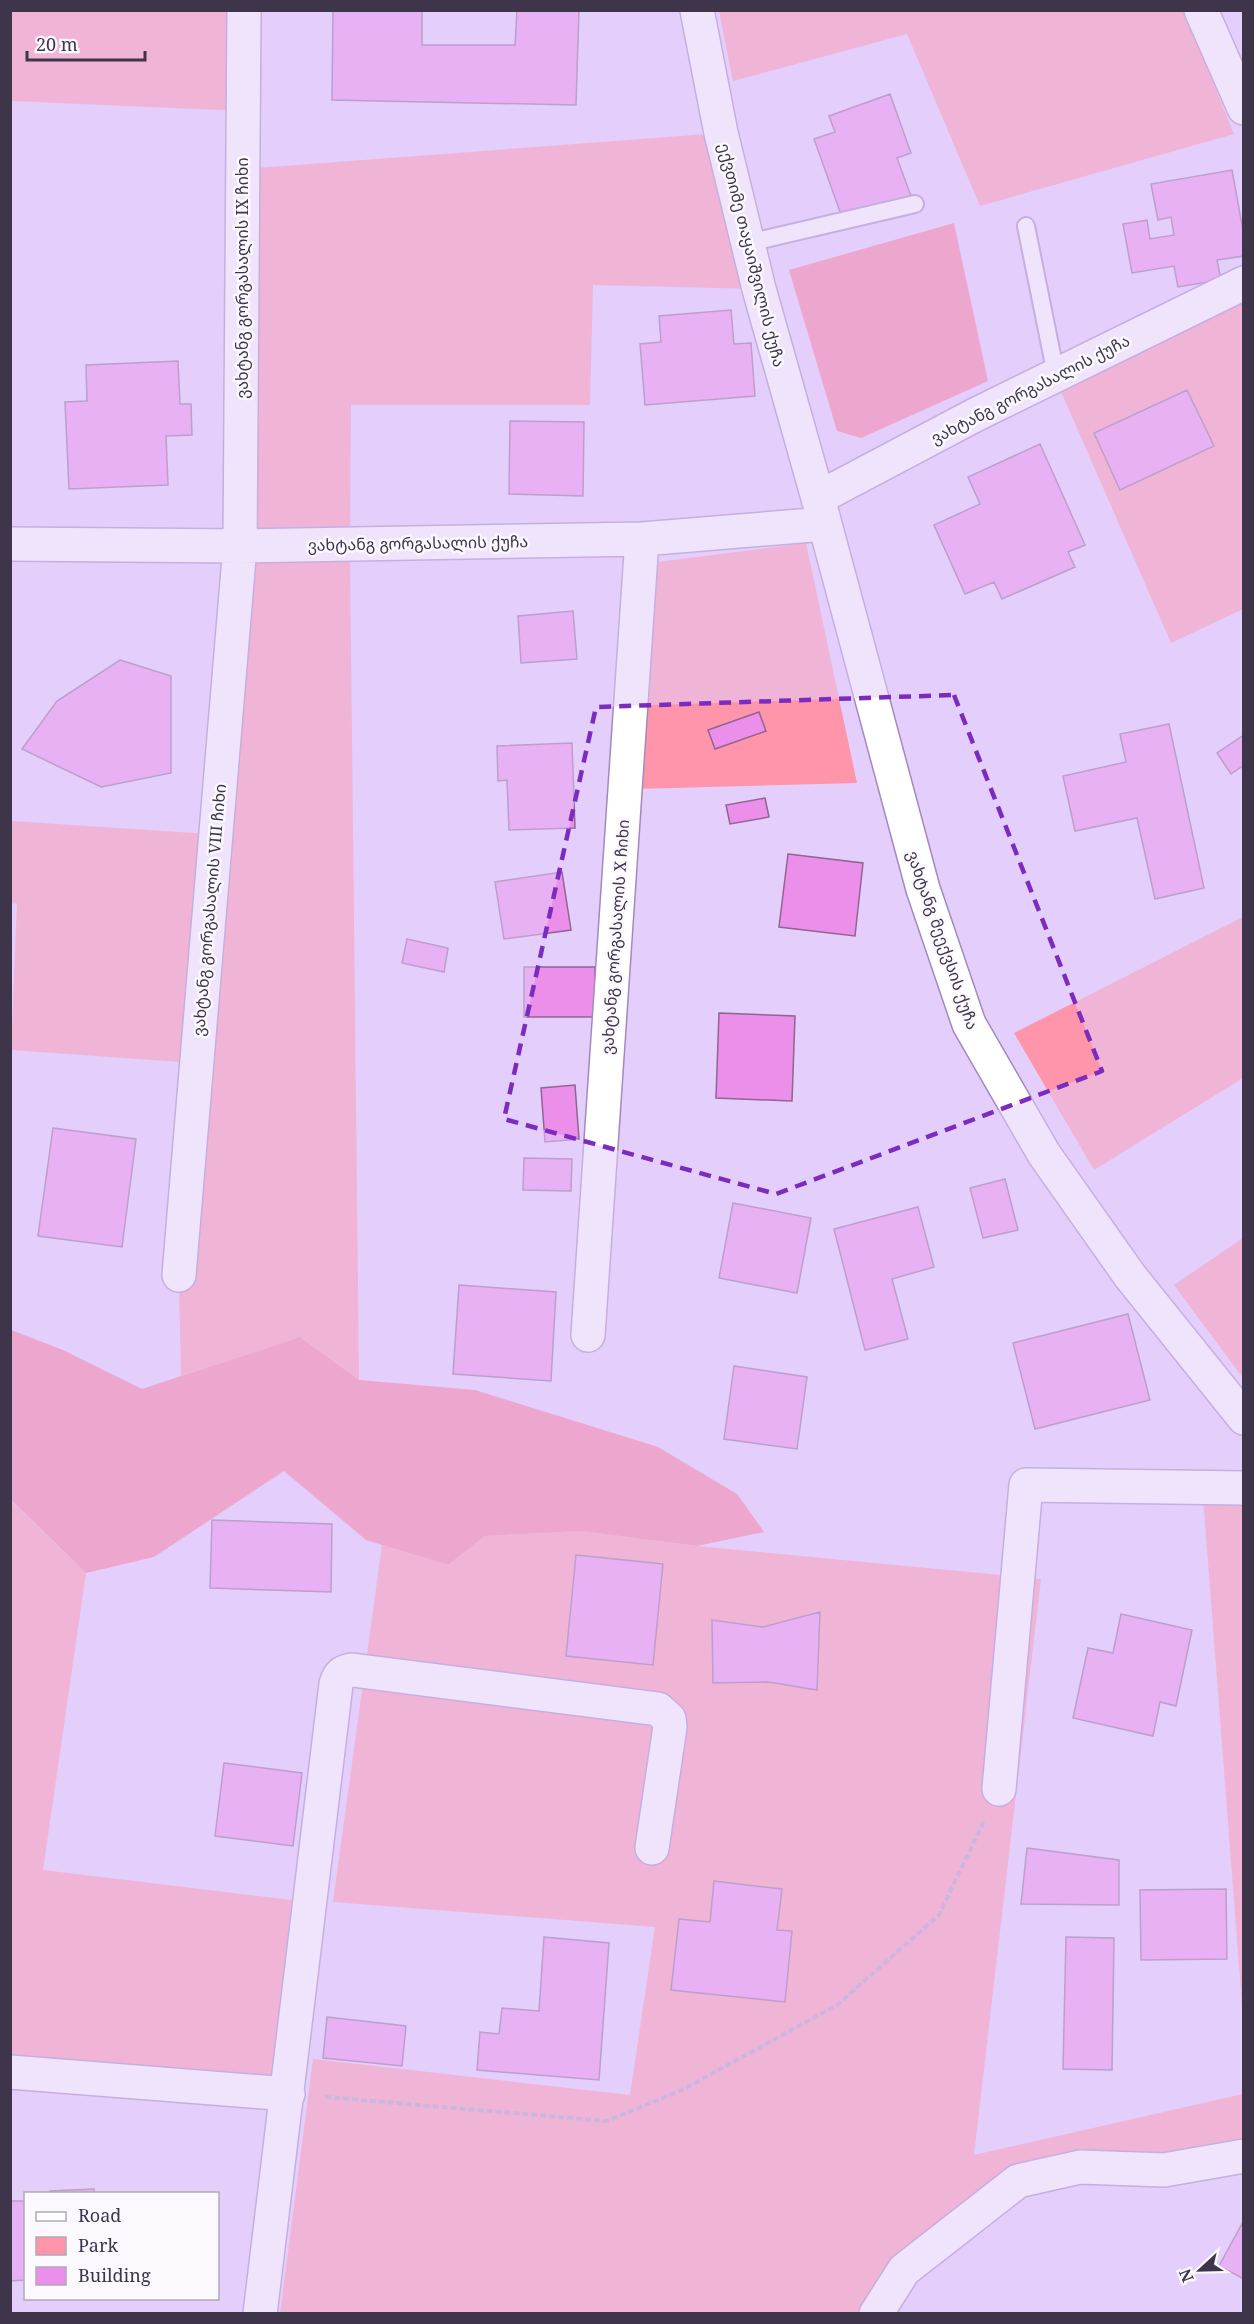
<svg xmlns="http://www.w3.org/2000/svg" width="1254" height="2324" viewBox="0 0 1254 2324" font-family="'Noto Serif','Noto Sans Georgian',serif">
<rect width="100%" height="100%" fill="#e4cefb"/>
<path fill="#fe95ab" d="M11,11H244L243,111L11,101Z
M719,11H1184L1234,134L980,206L907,34L733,81Z
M721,133L759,289L593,285L590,405H351L350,544L240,546L243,169Z
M1243,295V609L1171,643L1059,387Z
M806,543L857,783L636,789L650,563Z
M253,555H350L359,1380L300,1337L181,1376L179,1282Z
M10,821L209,834L181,1062L11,1050L17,904L11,903Z
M1243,917V1078L1094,1170L1014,1033Z
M1243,1238V1378L1174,1285Z
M1203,1497H1243V2018Z
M10,1500L86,1573L43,1870L300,1901L275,2083L11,2061Z
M581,1531L697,1546L1041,1579L974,2155L1243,2094V2139L1168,2155H1069L1008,2168L906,2246L862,2313L280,2314L313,2059L630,2095L655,1927L333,1902L382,1545L448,1565L485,1536Z"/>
<path fill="#f97796" d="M954,223L988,381L861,438L837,431L789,270Z
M11,1330L63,1350L142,1389L300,1337L359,1380L475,1390L658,1447L737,1494L764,1532L697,1546L581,1531L485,1536L448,1565L366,1540L284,1471L154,1557L86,1573L11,1500Z"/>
<path fill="#eb8feb" stroke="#90658f" stroke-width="1.5" d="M333,10H422V45H515L517,10H579L576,105L332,100Z
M890,94L911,153L897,158L911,196L843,220L814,139L835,132L829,116Z
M1232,170L1244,236V256L1217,260L1221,280L1178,287L1174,266L1132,273L1123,224L1147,220L1150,239L1174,235L1171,217L1158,220L1151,184Z
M731,310L734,344L751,343L755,396L645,405L640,344L661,342L659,316Z
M178,361L180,404H191L192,435L166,436L168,485L69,489L65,402L87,401L86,365Z
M1187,390L1214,446L1120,490L1094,433Z
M510,421L584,422L583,496L509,494Z
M1040,444L1085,545L1068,552L1075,567L1002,599L994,582L965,594L934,525L980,504L968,477Z
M573,611L577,659L521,663L518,616Z
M120,660L171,676V773L101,787L22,749L57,701Z
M759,712L766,731L715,749L708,730Z
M1169,724L1204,888L1155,899L1137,818L1075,831L1063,776L1126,762L1120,734Z
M1244,735V765L1231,774L1217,753Z
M572,743L575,828L509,830L507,780L498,781L497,746Z
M765,798L769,817L730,824L726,805Z
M788,854L863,863L855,936L779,927Z
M562,872L571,930L504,939L495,882Z
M407,939L448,948L444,972L402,963Z
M524,967H595V1017H524Z
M719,1013L795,1016L792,1101L716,1098Z
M575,1085L579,1139L545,1142L541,1088Z
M53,1128L136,1139L122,1247L38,1236Z
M524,1158L572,1159L571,1191L523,1190Z
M1005,1179L1018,1230L983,1238L970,1188Z
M733,1203L811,1218L797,1293L719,1278Z
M918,1207L934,1267L892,1279L908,1339L865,1350L834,1229Z
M459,1285L556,1292L551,1381L453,1374Z
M1128,1314L1150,1400L1035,1429L1013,1343Z
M734,1366L807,1377L797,1449L724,1439Z
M212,1520L332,1524L331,1592L210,1588Z
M576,1555L663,1564L653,1665L566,1656Z
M820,1612L817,1690L769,1682L713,1683L712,1620L763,1627Z
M1121,1614L1192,1630L1176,1706L1160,1702L1153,1736L1073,1718L1088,1648L1113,1653Z
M224,1763L302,1773L293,1846L215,1836Z
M1027,1848L1119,1860V1905L1021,1904Z
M714,1881L782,1889L777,1930L792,1931L785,2002L671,1990L679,1919L710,1922Z
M1226,1889L1227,1959L1141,1960L1140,1890Z
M544,1937L609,1943L599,2080L477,2070L480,2032L499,2034L502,2008L539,2011Z
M1066,1937L1114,1938L1112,2070L1063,2069Z
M327,2017L406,2026L402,2066L323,2058Z
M94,2189V2194H50V2191Z
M10,2201H26V2280L10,2281Z
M1244,2220V2279L1219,2266Z"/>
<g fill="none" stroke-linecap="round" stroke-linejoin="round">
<defs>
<path id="lane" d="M1026,226L1056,375
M748,243L915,204"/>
<path id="street" d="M697,10L721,133L759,289L818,498L923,889L969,1024L1044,1154L1130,1276L1244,1418
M1201,10L1244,108
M818,498L975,415L1244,283
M10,544L240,546L642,539L824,524
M179,1275L240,546L244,10
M588,1335L642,539
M999,1789L1026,1485L1244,1488
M10,2072L288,2094
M260,2314L336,1684C339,1674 342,1672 352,1670L658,1709L669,1719L670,1727L652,1848
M876,2314L904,2270L1018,2181L1080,2167L1164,2170L1244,2156"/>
</defs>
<use href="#lane" stroke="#a389bd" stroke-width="20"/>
<use href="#street" stroke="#a389bd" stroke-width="36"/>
<path stroke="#ac9abf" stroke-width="4" stroke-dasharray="6 3" stroke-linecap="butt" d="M325,2097L607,2121L684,2089L837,2005L939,1915L984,1821"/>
<use href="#lane" stroke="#fff" stroke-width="16"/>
<use href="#street" stroke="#fff" stroke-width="33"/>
</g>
<path d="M0 0H1254V2324H0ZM954,695L1102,1071L776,1194L504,1119L596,707Z" fill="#e4cefb" fill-opacity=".55" fill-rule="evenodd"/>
<path fill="none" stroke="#7b2cbf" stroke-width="4.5" stroke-dasharray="12 8" stroke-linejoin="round" d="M954,695L1102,1071L776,1194L504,1119L596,707Z"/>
<g text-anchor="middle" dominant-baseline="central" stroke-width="5" stroke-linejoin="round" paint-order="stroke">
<g font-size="16" fill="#3f354b" stroke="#fbf8fe">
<text transform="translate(752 255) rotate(76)">ექვთიმე თაყაიშვილის ქუჩა</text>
<text transform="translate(242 278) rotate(-90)">ვახტანგ გორგასალის IX ჩიხი</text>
<text transform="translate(1030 389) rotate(-27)">ვახტანგ გორგასალის ქუჩა</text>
<text transform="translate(418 543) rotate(-1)">ვახტანგ გორგასალის ქუჩა</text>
<text transform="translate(209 910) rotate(-85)">ვახტანგ გორგასალის VIII ჩიხი</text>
<text transform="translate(615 937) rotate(-86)">ვახტანგ გორგასალის X ჩიხი</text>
<text transform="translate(943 940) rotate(71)">ვახტანგ მეექვსის ქუჩა</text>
</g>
</g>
<rect width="1254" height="2324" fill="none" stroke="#3f354b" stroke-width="24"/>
<rect x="24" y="2192" width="195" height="108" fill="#fbf8fe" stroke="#b0aab6" stroke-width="1.5"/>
<rect x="36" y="2212" width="30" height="9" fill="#ffffff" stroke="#b0aab6" stroke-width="1.5"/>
<text x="78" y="2222" font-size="18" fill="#3f354b">Road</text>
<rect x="36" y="2237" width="30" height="18" fill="#fe95ab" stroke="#b0aab6" stroke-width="1.5"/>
<text x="78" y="2252" font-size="18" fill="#3f354b">Park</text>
<rect x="36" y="2267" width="30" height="18" fill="#eb8feb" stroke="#b0aab6" stroke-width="1.5"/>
<text x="78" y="2282" font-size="18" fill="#3f354b">Building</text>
<g transform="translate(1200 2270) rotate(248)" stroke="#fbf8fe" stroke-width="4.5" paint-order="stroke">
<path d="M0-4.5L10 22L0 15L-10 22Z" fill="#3f354b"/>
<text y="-9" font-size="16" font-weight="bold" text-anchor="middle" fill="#3f354b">N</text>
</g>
<path d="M27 51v9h118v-9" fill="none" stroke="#3f354b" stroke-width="3"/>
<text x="36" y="51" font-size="18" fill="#3f354b" stroke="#fbf8fe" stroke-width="4.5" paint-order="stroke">20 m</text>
</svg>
